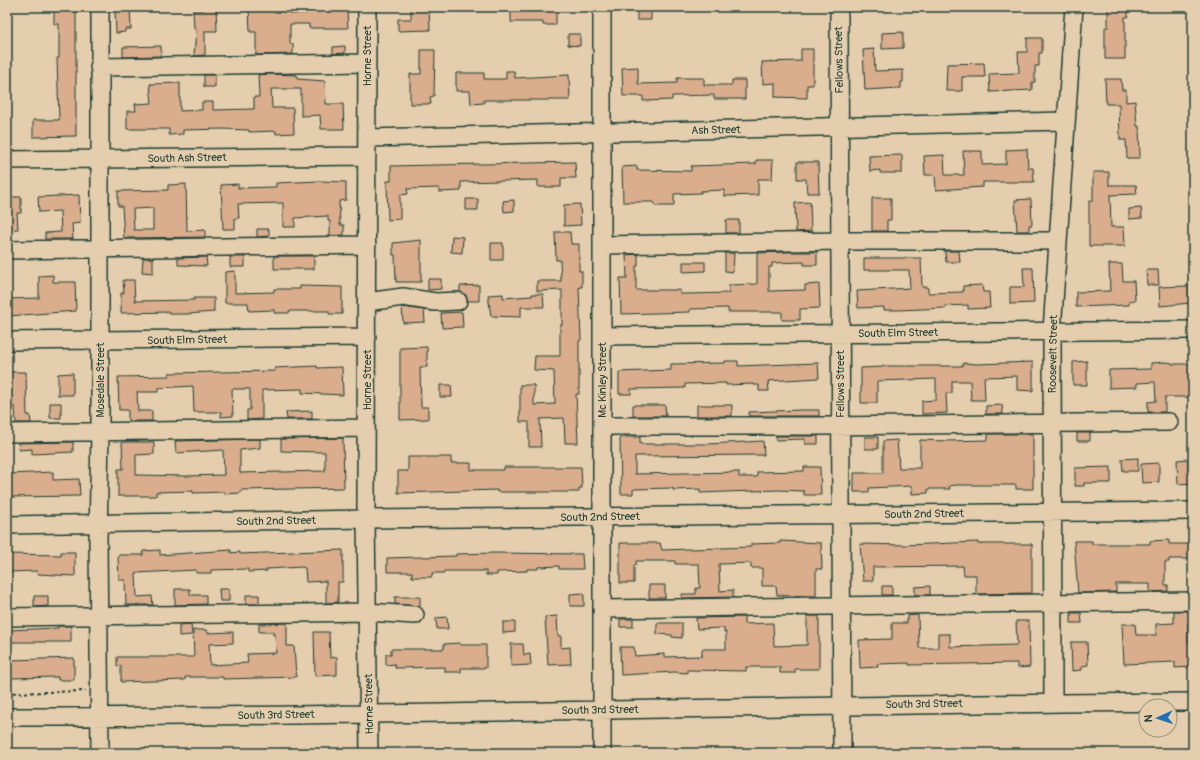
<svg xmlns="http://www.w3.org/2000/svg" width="1200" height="760" viewBox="0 0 1200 760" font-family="Pangolin,sans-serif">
<rect width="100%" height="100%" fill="#e4cead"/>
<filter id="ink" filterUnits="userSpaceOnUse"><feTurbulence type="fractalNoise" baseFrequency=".025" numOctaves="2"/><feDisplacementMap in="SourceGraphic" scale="8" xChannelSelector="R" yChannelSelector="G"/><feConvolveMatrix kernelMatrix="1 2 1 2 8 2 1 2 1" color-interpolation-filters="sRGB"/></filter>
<g filter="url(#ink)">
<path fill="#daad8d" stroke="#1f3d34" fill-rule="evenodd" d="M54,7H76V136L33,137V120H59L57,58H59V24H54Z
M130,7L131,29H125V32L116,33L115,8Z
M203,7H216L217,31H205V55L194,56L196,29H194L193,10H203Z
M249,7H290V14L308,13V7H342V11H347L348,28H309V24H290V44H293V54L256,55V32H250Z
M518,7H556V25H543V22H511V11H518Z
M637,7H651V20H637Z
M1108,7H1128V17H1125V59H1105V27H1108Z
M411,8H429L430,30L398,31V19H411Z
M903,32V48L882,49V33Z
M568,34H580V46L568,45Z
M1027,38H1042V53H1039V66H1035V82H1032V90L990,92L989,74L1019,73L1018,52H1027Z
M161,46V56L123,57V47Z
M345,46V53L333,54V47Z
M801,49H813V85H807V98L775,97V83L763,84L762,62L801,61Z
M874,49L875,71L903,70V82H901V88L865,90L863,50Z
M421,50H435L434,96L430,97L431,104H410V74H421Z
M984,63L985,77H962V91H946L947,64Z
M638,67V84L677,83V78H704V85H732V80H745V99H714V95L672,96V100L643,101V96H623L622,68Z
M506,71H514L515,78L569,75L570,100H484V103L471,104L470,91H456V73H484V79H506Z
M268,74L297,75V79L325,81L326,104H343L344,129H321L320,115L301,116V89H271L272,108H293L294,133L276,134V131L249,132V130L222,129L183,130V134L169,135V129H127V111H136L135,104L152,103L150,84L180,83V111L202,110V102H213V110L254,109V97H259L258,75Z
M204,75H215V87H204Z
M1105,79H1121L1122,90H1126V102L1135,101L1137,126H1139L1140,158H1127L1126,140H1120L1119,104H1106Z
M1027,149L1028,168H1033L1034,182H983V187L936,190L935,175H925L924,156L944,155L945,175H964L963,151H982V165L1006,164V150Z
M902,155V173H880V170L870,171L869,156Z
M756,160H773L772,179H758V195L724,196V190L701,191V193L674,194V206H655L654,202H623L622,167L637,166V170L691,171V166L756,164Z
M575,162L576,178H561V187H538V180L461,182V191L439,192V188L407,189L408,194L400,195V219L388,220L387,181H391V166Z
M797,162H818L819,193H807L806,179H797Z
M1093,172H1109V185H1136L1137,194L1110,195L1111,227H1124L1125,246H1089V201H1093Z
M319,181L346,182V200L339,201L340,225H344V235L330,236V221H328V216L295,218V227H283V203L238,204L239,218H235V229H223L221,185L238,184V188L276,187V183Z
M186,184L187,231L205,230V237L124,238L122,206H118V191L168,190V185ZM153,208V230H134L133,209Z
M79,195L80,223L72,224L73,239H45V233L61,232L60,211L39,212L38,197Z
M7,197H21V213H17L18,229L7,230Z
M872,198H891V220H887V231H872Z
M466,199H478V210H466Z
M1031,199L1032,225H1029V231H1017L1015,200Z
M514,200V211L504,212L503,201Z
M810,202L811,231L796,232L795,203Z
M580,204L581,225L564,226V205Z
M1141,208L1142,218L1129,219V209Z
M726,220H739V233H726Z
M257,229H269V236L257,237Z
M555,232H570L571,244H579V271H582V287H579L581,340L579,341V394H576L578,443H565L564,418L540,419L541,447H529V422H520V385H534V405L555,404L554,371L534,370L535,356H560V325H562V290L537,291V281H561L560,260H556Z
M452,236L463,237L462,253L451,252Z
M421,240V282H396L395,255H393V243Z
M491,243H503V260H491Z
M945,251H959L960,262H946Z
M785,252H817V265H804V262L772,263V267H769V291L805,290V285L819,284L820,308L800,309V320H782V312H728V308L690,309V312L621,314L620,278H627L626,255L638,254V266H636V290H680V294H689L729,293V285L757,284V253Z
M725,253H734L733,272L725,271Z
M274,256H314V269H274Z
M206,257L207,266L178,265V258Z
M230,257H245V267H230Z
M143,258H153V273L142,272Z
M864,258H921L922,287H928V293L963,292V286L982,285L983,292H989L990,308L968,309V305L946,306V308L898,310H884V307L858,308L857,291L910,288L909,270H864Z
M683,262H705V271L683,272Z
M1109,264H1122L1123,281H1134L1135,300L1129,301V305L1076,307V292L1110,291Z
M1023,268H1033L1034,303L1010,304V287H1024Z
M1146,270H1158L1159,285H1147Z
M235,271V293L274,292V289H300V286L342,287V314H329V311H289V313H274V310L249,311L248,303H225V272Z
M53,275V282H75L76,311L8,316V299L39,298V276Z
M428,279H441V289L428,290Z
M123,280H134L135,301L194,300V298H214V312L187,314H170V312L121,313V293H124Z
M479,285V301H468L466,295L460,292V286Z
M1189,286L1190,303L1160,306L1159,287Z
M503,294V298L532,296V294H543L544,307H521V317L491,316L488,295Z
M402,307L424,310L425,322L403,323Z
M462,312L463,327L442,328L441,313Z
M427,347V367H420L421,407H428V419L400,420V348Z
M725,361H738V366L818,363L819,378L768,381L769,391H759V385H753V384L726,385V383L685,384V388L631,389V394H619V372L671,370V364L725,363Z
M1087,361V385H1073V362Z
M1033,362V391L1017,390V376L984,377L985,400H971L970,381H952V393H946L947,413L922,414V401L936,400V379L877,381V403H861V368L883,367V366H963V363L977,364Z
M1166,362L1172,363V364H1193V397H1165V412H1148V402L1156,401L1155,382L1137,383V387L1109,388V370L1151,369V363Z
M317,366V368L342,367L343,395L302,393V389L262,390V419L247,420V410H250V389H232L233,416L221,417V412H194L193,386L158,388V392H137L138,411H152V421H128V410H119L118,377L169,376V373L275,371V368Z
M7,372H26L27,415H30L31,423H16L15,407H8Z
M73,373V395H58V374Z
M440,385H451L452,397H440Z
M50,403H61V418H50Z
M633,405H665L666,416H633Z
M697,405H732V416H697Z
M1002,405L1003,414H986V406Z
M801,410H819V416H749V412Z
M312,411V419H287L286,412Z
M1077,433H1090V441H1077Z
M988,434H1033V489H1016V485H956L949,486L950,489H928V493L912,494V486L869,488V492H854V473H883V441L897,440L899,468H920V440L947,441L988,440Z
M776,436H818V444H805V439L776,440Z
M620,437H640V444H708L763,441L764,455L635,456V474L739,472V477H757V472L804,471V467H820L821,495H804V491L778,490L700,493V489L673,490V488L635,489L633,490V494H621Z
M865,437H878V449H865Z
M343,438L344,488L241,490V493L224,494V492L193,493V491L156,492V496H118V469H123L122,442H154V454L136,455V475L185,476L224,475L223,450L176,453L175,441L260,439V448L240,450V473L325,471V452L281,451V439Z
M73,442V452L32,454V449L19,450L18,443Z
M408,457H451V463H471V470H504V467H581L582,488H579V492H497V490L398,493V471H408Z
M1138,458V471H1123L1122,459Z
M1188,459V469H1193V483L1178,484L1177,460Z
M1159,463V482L1142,483L1141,464Z
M1111,467V483H1084V486H1075V468Z
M53,472V480L79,479L80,496L9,497V474Z
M1169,540V544H1193V559H1169V562H1165V585H1168V591L1150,592V584H1116V592L1078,593L1074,541H1092V544H1150V541Z
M780,541L821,543L822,569H816V596L777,595L776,586H762V568H751V563L719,564L720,591L733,590V597L682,598V594H696V588H700L699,564H675V561H636V565H634V583H620V543H660L662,550L751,547V544L780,543Z
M978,542V544H1032V593L976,594V575H964L963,566L873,567V581H863L860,544L906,545Z
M160,550V555L231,550V553L240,552V554L343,550V582H338V602L326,603V581L306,582L305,568L302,567L267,569V571L248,572V569L211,570V573H196V570L136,573L137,597L152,596L153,605H126L125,580H119L118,555H143V551Z
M61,552H75V576L38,574L37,571L8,572V554L61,555Z
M495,553L582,554L583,569H559V566L538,567V569H527V571L497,572V575H486V571H444V573H432V577H412V572H387V558L456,556V554Z
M649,585H665V598H649Z
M882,586H892V595H882Z
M930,586V595H915V587Z
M175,589H190V595H206V604L175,605Z
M219,589H229V601H220Z
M584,593V606H570V594Z
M246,595H259V604H246Z
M34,596H48V606L34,607Z
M395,597H420V606L395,604Z
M1174,611H1191L1192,623H1188V643H1193L1192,667L1175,668V662L1124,664L1122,624H1135L1136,635H1156V624L1174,623Z
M1071,613H1081L1082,623H1071Z
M918,615L919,648H938V634H950V647L1017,645L1016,621H1029L1030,667L1017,668V663L909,665V663L877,664L878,667L860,668L859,640L892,639V623H907V616Z
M557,616L558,636H561V648L570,647L571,664L548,665L545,617Z
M807,616H819V669H795V673H780V667H746V671L687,670V673L674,672L621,675L620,647H634L635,656L664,654V657L702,656V649H726V632H724V628L697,629L696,618L744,617V624L773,623L774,646L807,645Z
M447,617L448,629H437L436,618Z
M620,619H633V627H620Z
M503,622H515V632L503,633Z
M287,623V646H294L296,677L223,679V677H185V680L121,682V666H117V657H194L193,630H207V633L233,632V643L209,644L210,665L248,663L247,654L276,653L275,635H273V632H259V624Z
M657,623H682V638L672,637V635L657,634Z
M191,624L192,635L179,636V625Z
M58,626H71V642H8V630L58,628Z
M314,632H329L330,658L337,657V675L315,676Z
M1071,642H1087L1088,665L1082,666V670L1072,671Z
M460,643V645H486V668H461V672H445V667L395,668V664L386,665V654H391V649H444V644Z
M511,644H523L524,655L530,654L531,665L511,666Z
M74,658V680H58V677L10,678V660Z"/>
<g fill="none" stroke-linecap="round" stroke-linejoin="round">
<defs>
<path id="minor" d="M100,7V431L98,539L100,753
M367,7L366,519L369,753
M602,7V753
M839,15L842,753
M99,67L367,63
M367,138L1066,121
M7,160L367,156
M602,245L840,241H1058
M7,250L367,245
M367,302L403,297L435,302L458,301
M602,336L1193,330
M7,341L367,337
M602,426H829L1169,422
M7,433L366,428
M7,525L366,519L1193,511
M602,609L1193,601
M7,617L367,612L415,615
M1053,703L1052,331L1074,7
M7,717C402,717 798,704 1193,702"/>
</defs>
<use href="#minor" stroke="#1f3d34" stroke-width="20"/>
<path stroke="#1f3d34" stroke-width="2" stroke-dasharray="3 3" stroke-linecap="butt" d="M7,693L86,691"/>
<use href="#minor" stroke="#e4cead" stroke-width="17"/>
</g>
</g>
<g text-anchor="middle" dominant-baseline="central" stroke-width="4" stroke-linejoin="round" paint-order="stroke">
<g font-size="11" fill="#1f3d34" stroke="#e4cead">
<text transform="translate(367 56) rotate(-90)">Horne Street</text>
<text transform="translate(839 60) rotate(-91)">Fellows Street</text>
<text transform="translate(716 130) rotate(-1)">Ash Street</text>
<text transform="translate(187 158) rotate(-1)">South Ash Street</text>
<text transform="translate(898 333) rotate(-1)">South Elm Street</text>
<text transform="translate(187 340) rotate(-1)">South Elm Street</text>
<text transform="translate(1053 354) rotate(-89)">Roosevelt Street</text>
<text transform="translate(100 380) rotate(-90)">Mosedale Street</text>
<text transform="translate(367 380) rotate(-90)">Horne Street</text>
<text transform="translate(602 380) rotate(-90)">Mc Kinley Street</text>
<text transform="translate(840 384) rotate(-90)">Fellows Street</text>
<text transform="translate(924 514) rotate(-1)">South 2nd Street</text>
<text transform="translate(600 517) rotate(-1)">South 2nd Street</text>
<text transform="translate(276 521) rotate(-1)">South 2nd Street</text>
<text transform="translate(369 704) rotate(-91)">Horne Street</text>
<text transform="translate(924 704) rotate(-1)">South 3rd Street</text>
<text transform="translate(600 710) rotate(-1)">South 3rd Street</text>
<text transform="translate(276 715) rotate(-1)">South 3rd Street</text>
</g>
</g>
<rect width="1200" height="760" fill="none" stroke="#e4cead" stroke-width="24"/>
<rect x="12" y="12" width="1176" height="736" fill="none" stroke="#1f3d34" stroke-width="1.5" filter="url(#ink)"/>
<g transform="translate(1158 718) rotate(267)"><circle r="19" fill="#e4cead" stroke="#95947d"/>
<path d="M0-3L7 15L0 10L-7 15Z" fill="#1f6fb2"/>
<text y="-6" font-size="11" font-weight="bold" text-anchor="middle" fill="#1f3d34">N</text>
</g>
</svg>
